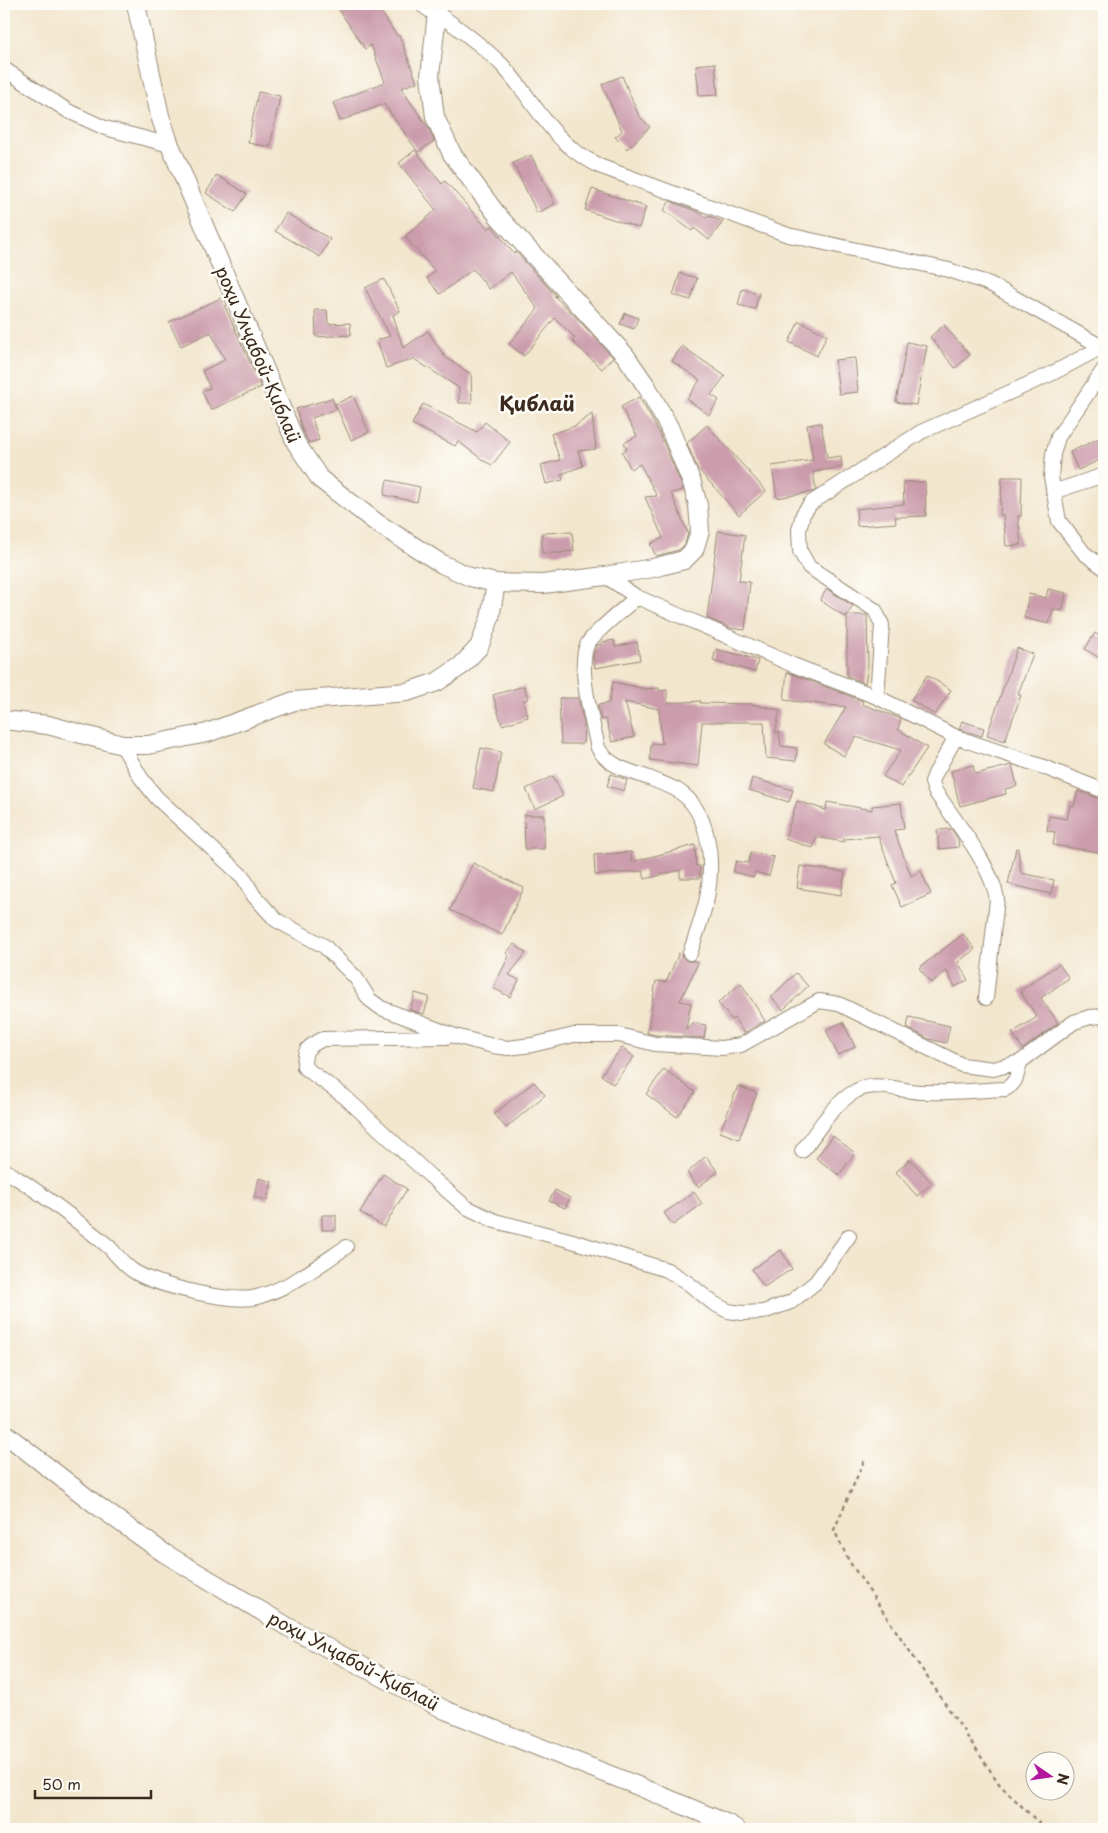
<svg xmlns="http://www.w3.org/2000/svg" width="1108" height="1833" viewBox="0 0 1108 1833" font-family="'Playpen Sans',sans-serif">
<rect width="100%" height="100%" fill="#fdfcf7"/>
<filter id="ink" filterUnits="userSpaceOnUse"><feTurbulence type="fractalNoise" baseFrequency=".02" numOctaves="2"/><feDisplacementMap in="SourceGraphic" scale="10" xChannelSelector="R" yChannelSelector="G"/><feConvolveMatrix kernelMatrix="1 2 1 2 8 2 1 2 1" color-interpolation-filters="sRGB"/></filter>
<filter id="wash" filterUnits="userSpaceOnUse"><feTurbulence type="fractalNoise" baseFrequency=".0096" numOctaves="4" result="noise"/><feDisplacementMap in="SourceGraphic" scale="20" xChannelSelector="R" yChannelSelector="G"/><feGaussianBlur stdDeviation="1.12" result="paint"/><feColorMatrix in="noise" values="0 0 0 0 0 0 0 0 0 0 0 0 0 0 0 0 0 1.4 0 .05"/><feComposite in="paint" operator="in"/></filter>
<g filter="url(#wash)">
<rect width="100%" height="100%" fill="#f2e6cd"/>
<g id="blocks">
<path fill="#cb9cac" d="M335,4H376L397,36L399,35L417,82L401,88L429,129L434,141L418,152L384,104L340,121L333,103L385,82L371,45L365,49Z
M715,63L718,95L699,96L696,65Z
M622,76L639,116L650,127L627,149L615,137L622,131L602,84Z
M258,92L280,96L270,147L248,143Z
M415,150L442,184L445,181L488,229L492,226L514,254L516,252L557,297L554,296L571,312L613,357L602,369L572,341L575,338L555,318L524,356L509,344L538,309L511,272L489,289L473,269L440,294L427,278L435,271L405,237L436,210L399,163Z
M531,155L555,204L537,213L513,163Z
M217,175L247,194L235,212L206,193Z
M592,189L646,207L639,228L585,210Z
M670,201L698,212L707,218L709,216L723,222L709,240L694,228L692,231L664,210Z
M286,213L330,239L320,257L275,231Z
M680,273L697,278L691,300L673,295Z
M384,279L400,311L393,315L403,348L428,331L445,357L471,374L472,403H459V388L414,359L386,368L377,340L390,336L365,288Z
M742,289L759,293L755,309L738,305Z
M221,298L261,387L211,410L202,391L210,388L202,371L225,360L211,332L181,346L169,322Z
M315,310H327L328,324L350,323L351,335L316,337Z
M625,313L638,318L634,329L620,324Z
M799,321L827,335L817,356L789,342Z
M944,325L970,355L955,368L930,337Z
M907,342L927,346L916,405L896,402Z
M682,346L725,376L711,395L719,400L709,415L687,399L700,380L672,361Z
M855,358L858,392L839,394L835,360Z
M353,396L369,432L351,440L335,404Z
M639,397L659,432L682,486L683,490L671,493L688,533L685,544L679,550L656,556L650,544L663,538L645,497L657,496L640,464L631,469L622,452L627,449L624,443L637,436L621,407Z
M332,398L336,409L312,418L319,440L309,443L302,429L296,409Z
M423,404L477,432L485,422L510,442L492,465L484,461L458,441L455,446L412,424Z
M592,414L596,449L578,451L583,466L561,474L563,480L546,484L541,465L560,460L551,434L575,426Z
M821,423L827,458L841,456L842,467L813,472L816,490L812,492L777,498L772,466L813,460L807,425Z
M707,425L766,491L739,515L697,468L687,443Z
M1104,436V458L1078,470L1070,452Z
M1002,477H1022L1021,516H1018L1021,545L1006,546L1003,515H1000Z
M387,480L420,487L417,502L384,495Z
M903,482H925L926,516L895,517L896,523L857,526L856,509L904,504Z
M718,531L745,535L739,581L750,582L745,630L730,628L707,618Z
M572,532L574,551L563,552L562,553H542V533Z
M827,589L853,606L847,615H867L868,667L865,683L847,676V615L845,617L820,600Z
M1048,589L1066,593L1062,611L1053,609L1049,624L1024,618L1029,594L1046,598Z
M1095,633L1104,639V661L1085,649Z
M614,640L615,647L637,642L640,660L595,668L593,656L597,645L602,644V642Z
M1017,648L1033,654L1018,694L1021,695L1005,741L987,735Z
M716,649L758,660L755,672L713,661Z
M787,672L863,701L862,704L901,719L898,729L927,748L901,787L883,776L901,750L856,737L844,756L824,744L846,707L784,700Z
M927,675L951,690L935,715L911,700Z
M613,682L646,689L659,688V691L667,690V703L701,701L700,703L751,704L780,710L775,733L779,732L781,746L797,748L796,761L766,758L764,722H702L698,766L650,760L651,743L662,744L659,709L625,702L634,737L612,742L606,719L601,720L598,705L609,703Z
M524,686L528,699L523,701L528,717L502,725L493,695Z
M559,698H578L584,724L583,744H561Z
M962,721L984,728L982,736L959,729Z
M481,748L501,752L494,792L473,788Z
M973,765L975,774L1012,765L1017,786L1005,789L1006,794L960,806L951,771Z
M611,774L627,780L624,791L607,786Z
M553,776L563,796L535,809L526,789Z
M752,778L793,790L789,802L749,790Z
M1078,791L1104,800V853L1053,845L1055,832L1047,831L1049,816L1067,819L1070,805L1074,806Z
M797,801L826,810L827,802L872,810V806L901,803L904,829L894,830L911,876L921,871L931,894L902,907L892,885L896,883L878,836L844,839V842L816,837L813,848L785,839Z
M524,815H544V849H525Z
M951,829L958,839L959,847L939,849L937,830Z
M695,845L696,866H700V878H680V870L645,879L643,871L595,875L594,855L631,852L632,862Z
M1016,848H1018L1021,873L1054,880L1051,894L1008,884Z
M751,852L774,857L769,876L755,872L754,877L733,872L736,861L748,863Z
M473,863L524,888L502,935L450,910Z
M800,866L845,872L841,895L797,888Z
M963,934L975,949L958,962L968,980L955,987L947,971L931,983L919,968Z
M514,944L526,953L509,975L519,980L510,997L493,988L509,956L506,953Z
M679,953L687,961H694L698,963L680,1001L691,1003L686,1029L693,1023L706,1025L704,1038L656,1035L647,1033L656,981L666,982Z
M1059,964L1069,978L1041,998L1058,1023L1023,1049L1012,1033L1037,1017L1020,991Z
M796,973L808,986L783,1010L771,997Z
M741,983L765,1021L744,1033L734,1018L732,1020L718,1003Z
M415,993L429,997L424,1014L410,1010Z
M909,1017L950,1026L946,1043L929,1039L907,1028Z
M843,1022L855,1047L838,1055L826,1030Z
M622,1047L634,1057L613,1084L601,1075Z
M664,1069L695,1092L677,1117L646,1094Z
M534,1082L545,1095L506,1128L494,1114Z
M738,1086L757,1093L739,1139L720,1132Z
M833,1136L855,1153L839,1175L816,1158Z
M706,1156L718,1172L698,1187L687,1173Z
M910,1159L932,1183L917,1196L896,1172Z
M383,1174L407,1189L384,1227L360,1212Z
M259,1178L272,1182L267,1200L254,1197Z
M555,1190L570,1198L565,1208L549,1201Z
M694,1192L702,1204L673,1225L664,1213Z
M322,1215H336V1230H322Z
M781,1250L792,1269L764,1287L752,1269Z"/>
</g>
</g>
<g filter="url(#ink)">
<use href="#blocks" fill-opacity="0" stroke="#968876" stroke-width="1"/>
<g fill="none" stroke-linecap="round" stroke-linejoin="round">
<defs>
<path id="minor" d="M437,13C460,29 482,45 502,65C529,94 547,132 579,154C586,159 593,162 599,166L788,235L949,270L990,284L1102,347
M4,69L68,111L105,128L170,145
M1104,369L1058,437L1053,454L1051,477L1059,521L1084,553L1104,568
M1053,492L1104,475
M605,576L637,597L793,665L877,697L956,737L1041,766L1104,791
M637,597C625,608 593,633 587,645C577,668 593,723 598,748C609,767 630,771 649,778C658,782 668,785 677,790C711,811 714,863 707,898C703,916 696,935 690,953
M877,697L882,625L875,610L809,567L800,551L799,530L803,514L811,503L921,432L1053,373L1102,347L1104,349
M956,737L935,774L932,782L935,791C955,821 991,864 997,899L986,998
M122,745L141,778L157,798L243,877L254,896L276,920L324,946L356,978L369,999L381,1008L455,1036L493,1046L508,1048L532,1045L574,1035H619L655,1044L722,1048L741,1045L819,1001L839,1004L962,1065L993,1069L1020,1062L1074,1022L1090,1017L1104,1016
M447,1037L323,1039C307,1047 304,1049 304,1067L345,1097L430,1176L466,1207L495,1221L569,1240L667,1270L688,1283L713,1303L728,1311L742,1313L763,1312L791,1302L816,1282L849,1236
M802,1151C817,1132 833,1103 856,1091C875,1080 903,1092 924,1092C951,1093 979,1090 1005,1089C1017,1084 1017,1074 1020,1062
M4,1170C41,1192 75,1219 108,1246C116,1254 123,1264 132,1270C152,1285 233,1304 257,1297C290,1288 318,1266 346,1247"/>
<path id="tertiary" d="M136,4L160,116L170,145L296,443L320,479L377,523L442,564L470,577L496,583L543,584L605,576L653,568L684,560L694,550L700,531L698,505L692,483L669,427L647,387L625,355L498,216L452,154L435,117L430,76L437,13L424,4
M4,720L48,725L122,745H148L207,733L294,701L407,692L437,682L461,666L479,647L490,618L496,583
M4,1433L95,1504L164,1553L288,1627L445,1710L638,1786L728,1824L736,1829"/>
</defs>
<use href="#minor" stroke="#968876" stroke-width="16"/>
<use href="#tertiary" stroke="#968876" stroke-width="20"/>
<path stroke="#968876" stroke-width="2.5" stroke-dasharray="4 4" stroke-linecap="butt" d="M864,1461L834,1530L849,1561L1000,1785L1045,1829"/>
<use href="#minor" stroke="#fff" stroke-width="14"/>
<use href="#tertiary" stroke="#fff" stroke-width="18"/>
</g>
</g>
<g text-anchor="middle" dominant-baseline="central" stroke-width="5" stroke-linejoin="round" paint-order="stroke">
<g font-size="18" fill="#3b2a1e" stroke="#fdfcf7">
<text transform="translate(259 354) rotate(67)">роҳи Улҷабой-Қиблаӣ</text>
<text transform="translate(354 1660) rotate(28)">роҳи Улҷабой-Қиблаӣ</text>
</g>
<g font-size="20" font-weight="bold" fill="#3b2a1e" stroke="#fdfcf7">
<text x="537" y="403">Қиблаӣ</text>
</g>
</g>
<rect width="1108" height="1833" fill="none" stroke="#fdfcf7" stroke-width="20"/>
<g transform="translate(1050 1776) rotate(103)"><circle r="24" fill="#fdfcf7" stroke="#afa8a0"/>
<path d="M0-4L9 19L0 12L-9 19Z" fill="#b5179e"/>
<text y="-8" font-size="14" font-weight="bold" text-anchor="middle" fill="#3b2a1e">N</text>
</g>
<path d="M35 1790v8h116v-8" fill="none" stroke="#3b2a1e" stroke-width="2.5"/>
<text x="42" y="1790" font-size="15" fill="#3b2a1e" stroke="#fdfcf7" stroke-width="4" paint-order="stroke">50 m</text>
</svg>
